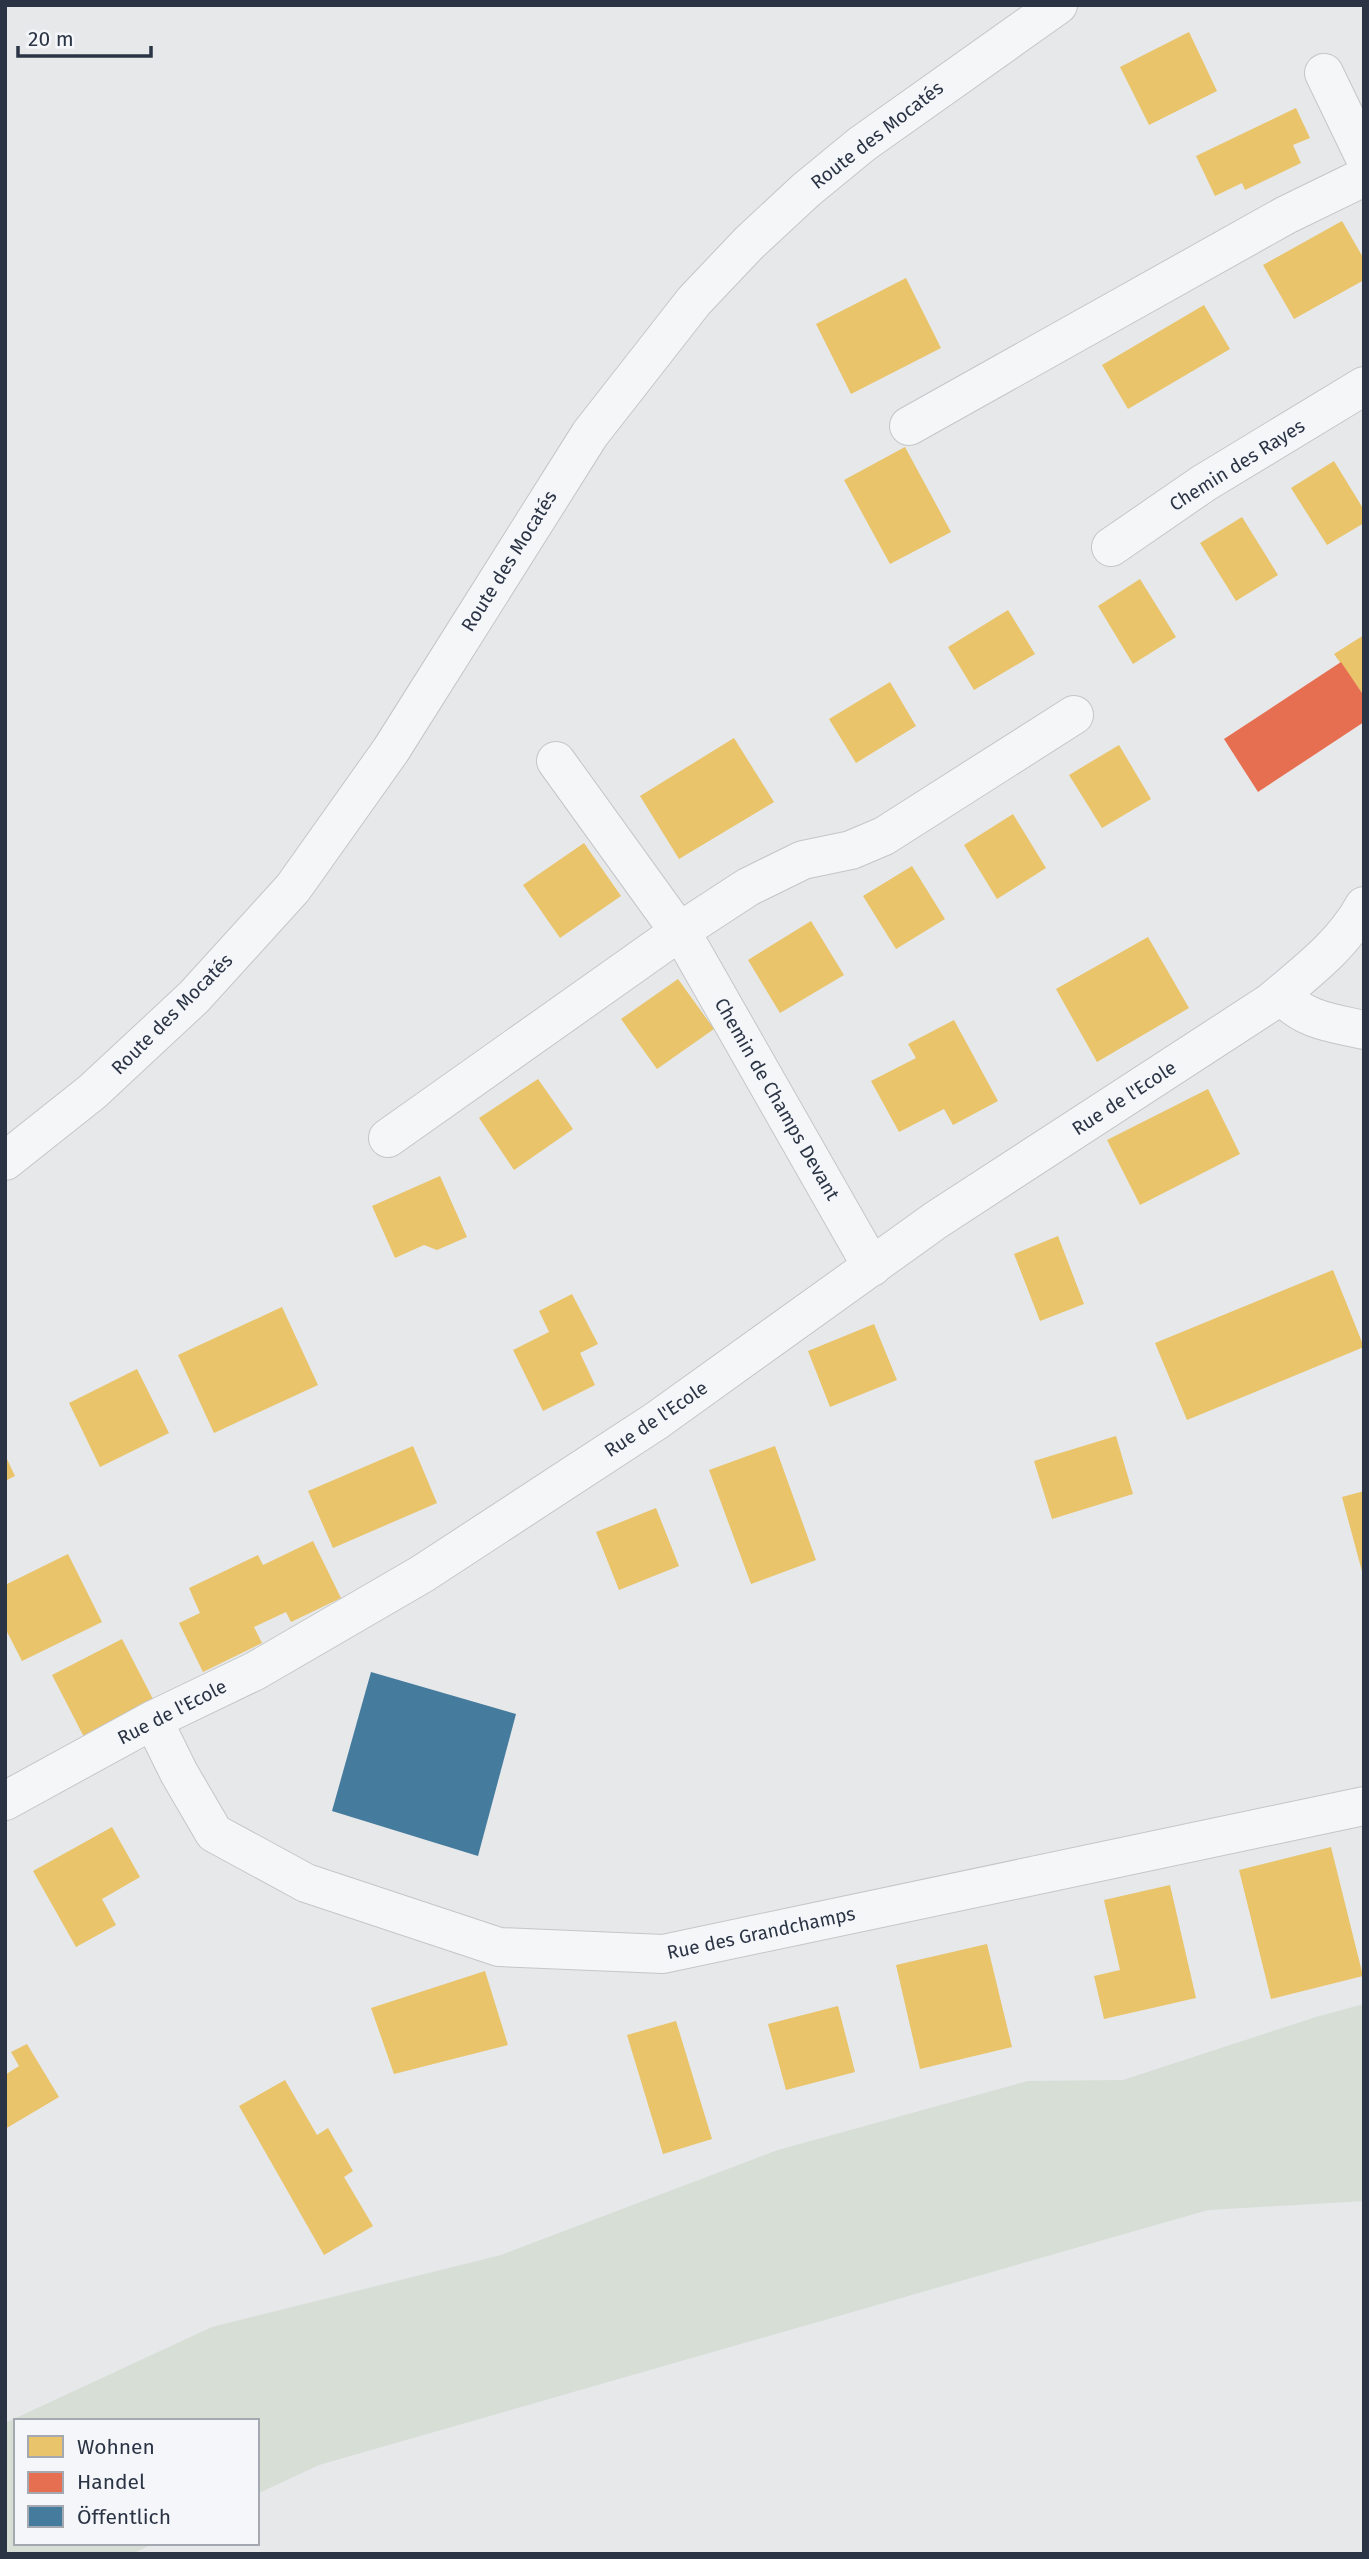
<svg xmlns="http://www.w3.org/2000/svg" width="1369" height="2559" viewBox="0 0 1369 2559" font-family="'Fira Sans',sans-serif">
<rect width="100%" height="100%" fill="#e6e8ea"/>
<path fill="#d6ded6" d="M1364,2004V2201L1208,2210L319,2465L257,2494V2421H16V2543H154L132,2554H5V2423L212,2327L501,2255L778,2150L1028,2081L1123,2080L1316,2017Z"/>
<path fill="#e9c46a" d="M1189,32L1217,91L1149,125L1120,67Z
M1296,108L1310,138L1293,145L1301,163L1245,190L1242,183L1215,196L1196,156Z
M1342,221L1364,259V280L1294,319L1263,265Z
M906,278L941,348L851,394L816,324Z
M1204,305L1230,349L1128,409L1102,365Z
M905,447L951,532L890,564L844,480Z
M1334,461L1364,510V523L1327,545L1291,488Z
M1242,517L1278,575L1236,601L1200,543Z
M1140,579L1176,637L1133,664L1098,606Z
M1008,610L1035,654L974,690L948,647Z
M1364,635V696L1334,654Z
M890,682L916,726L856,763L829,719Z
M734,738L774,802L679,859L640,796Z
M1119,745L1151,799L1102,828L1069,775Z
M1013,814L1046,868L997,899L964,845Z
M584,843L621,896L560,938L523,885Z
M912,866L945,919L896,949L863,896Z
M811,921L844,975L780,1013L748,960Z
M1148,937L1189,1008L1097,1062L1056,989Z
M678,979L714,1029L657,1069L621,1019Z
M954,1020L998,1101L953,1125L944,1109L899,1132L871,1081L916,1058L908,1044Z
M538,1079L573,1129L514,1170L479,1118Z
M1208,1089L1240,1154L1140,1205L1107,1140Z
M440,1176L467,1237L437,1250L424,1245L395,1258L372,1206Z
M1058,1236L1084,1304L1040,1321L1014,1254Z
M1333,1270L1364,1347L1187,1420L1155,1343Z
M572,1294L598,1344L580,1353L595,1385L543,1411L513,1350L549,1332L539,1311Z
M282,1307L318,1385L214,1433L178,1355Z
M874,1324L897,1380L830,1407L808,1351Z
M137,1369L169,1433L100,1467L69,1403Z
M1116,1436L1133,1494L1052,1519L1034,1461Z
M413,1446L437,1503L333,1548L308,1491Z
M775,1446L816,1560L751,1584L709,1470Z
M5,1455L15,1476L5,1481Z
M1364,1491V1575H1363L1342,1497Z
M656,1508L679,1566L619,1590L596,1532Z
M313,1541L341,1598L291,1622L286,1612L254,1627L262,1643L203,1672L179,1623L200,1613L189,1588L258,1555L263,1565Z
M68,1554L102,1622L22,1661L5,1628V1585Z
M122,1639L154,1701L84,1737L52,1675Z
M112,1827L140,1877L102,1899L116,1925L76,1947L33,1871Z
M1331,1847L1363,1976L1271,1999L1239,1870Z
M1170,1885L1196,1998L1104,2019L1094,1976L1120,1970L1104,1900Z
M987,1944L1012,2047L920,2069L896,1965Z
M485,1971L508,2045L394,2074L371,2008Z
M838,2006L855,2072L786,2090L768,2024Z
M676,2021L712,2139L663,2154L627,2035Z
M27,2044L59,2097L5,2129V2075L19,2066L11,2052Z
M285,2080L317,2135L328,2128L353,2171L344,2177L373,2226L324,2255L239,2106Z"/>
<path fill="#e76f51" d="M1341,662L1364,696V722L1258,792L1224,739Z"/>
<path fill="#457b9d" d="M371,1672L516,1714L478,1856L332,1811Z"/>
<g fill="none" stroke-linecap="round" stroke-linejoin="round">
<defs>
<path id="minor" d="M1324,73L1364,156
M909,426L1286,215L1364,177
M1111,547L1204,483L1364,386
M556,761L688,944L872,1267
M1281,994C1302,1020 1332,1023 1364,1030
M388,1138L679,932L748,887L803,860L851,850L884,836L1074,715
M5,1161L92,1092L194,997L293,888L391,750L590,434L694,301L749,243L806,190L862,144L1058,5
M153,1720L179,1773L214,1833L306,1883L499,1947L663,1954L1364,1806
M5,1801L153,1720L255,1671L422,1574L656,1421L936,1220L1271,1002C1306,972 1341,947 1364,906"/>
</defs>
<use href="#minor" stroke="#c4c6c8" stroke-width="40"/>
<use href="#minor" stroke="#f5f6f7" stroke-width="38"/>
</g>
<g text-anchor="middle" dominant-baseline="central" stroke-width="7" stroke-linejoin="round" paint-order="stroke">
<g font-size="19" fill="#2b3445" stroke="#f4f6f9">
<text transform="translate(877 135) rotate(-38)">Route des Mocatés</text>
<text transform="translate(1237 465) rotate(-32)">Chemin des Rayes</text>
<text transform="translate(509 561) rotate(-58)">Route des Mocatés</text>
<text transform="translate(172 1014) rotate(-45)">Route des Mocatés</text>
<text transform="translate(1124 1098) rotate(-33)">Rue de l'Ecole</text>
<text transform="translate(777 1099) rotate(60)">Chemin de Champs Devant</text>
<text transform="translate(656 1419) rotate(-34)">Rue de l'Ecole</text>
<text transform="translate(172 1712) rotate(-27)">Rue de l'Ecole</text>
<text transform="translate(761 1933) rotate(-12)">Rue des Grandchamps</text>
</g>
</g>
<rect width="1369" height="2559" fill="none" stroke="#2b3445" stroke-width="14"/>
<rect x="14" y="2419" width="245" height="126" fill="#f4f6f9" stroke="#a4a8b1" stroke-width="2"/>
<rect x="28" y="2436" width="35" height="21" fill="#e9c46a" stroke="#a4a8b1" stroke-width="2"/>
<text x="77" y="2454" font-size="21" fill="#2b3445">Wohnen</text>
<rect x="28" y="2472" width="35" height="21" fill="#e76f51" stroke="#a4a8b1" stroke-width="2"/>
<text x="77" y="2489" font-size="21" fill="#2b3445">Handel</text>
<rect x="28" y="2506" width="35" height="21" fill="#457b9d" stroke="#a4a8b1" stroke-width="2"/>
<text x="77" y="2524" font-size="21" fill="#2b3445">Öffentlich</text>
<path d="M18 46v10h133v-10" fill="none" stroke="#2b3445" stroke-width="3.5"/>
<text x="28" y="46" font-size="21" fill="#2b3445" stroke="#f4f6f9" stroke-width="5" paint-order="stroke">20 m</text>
</svg>
